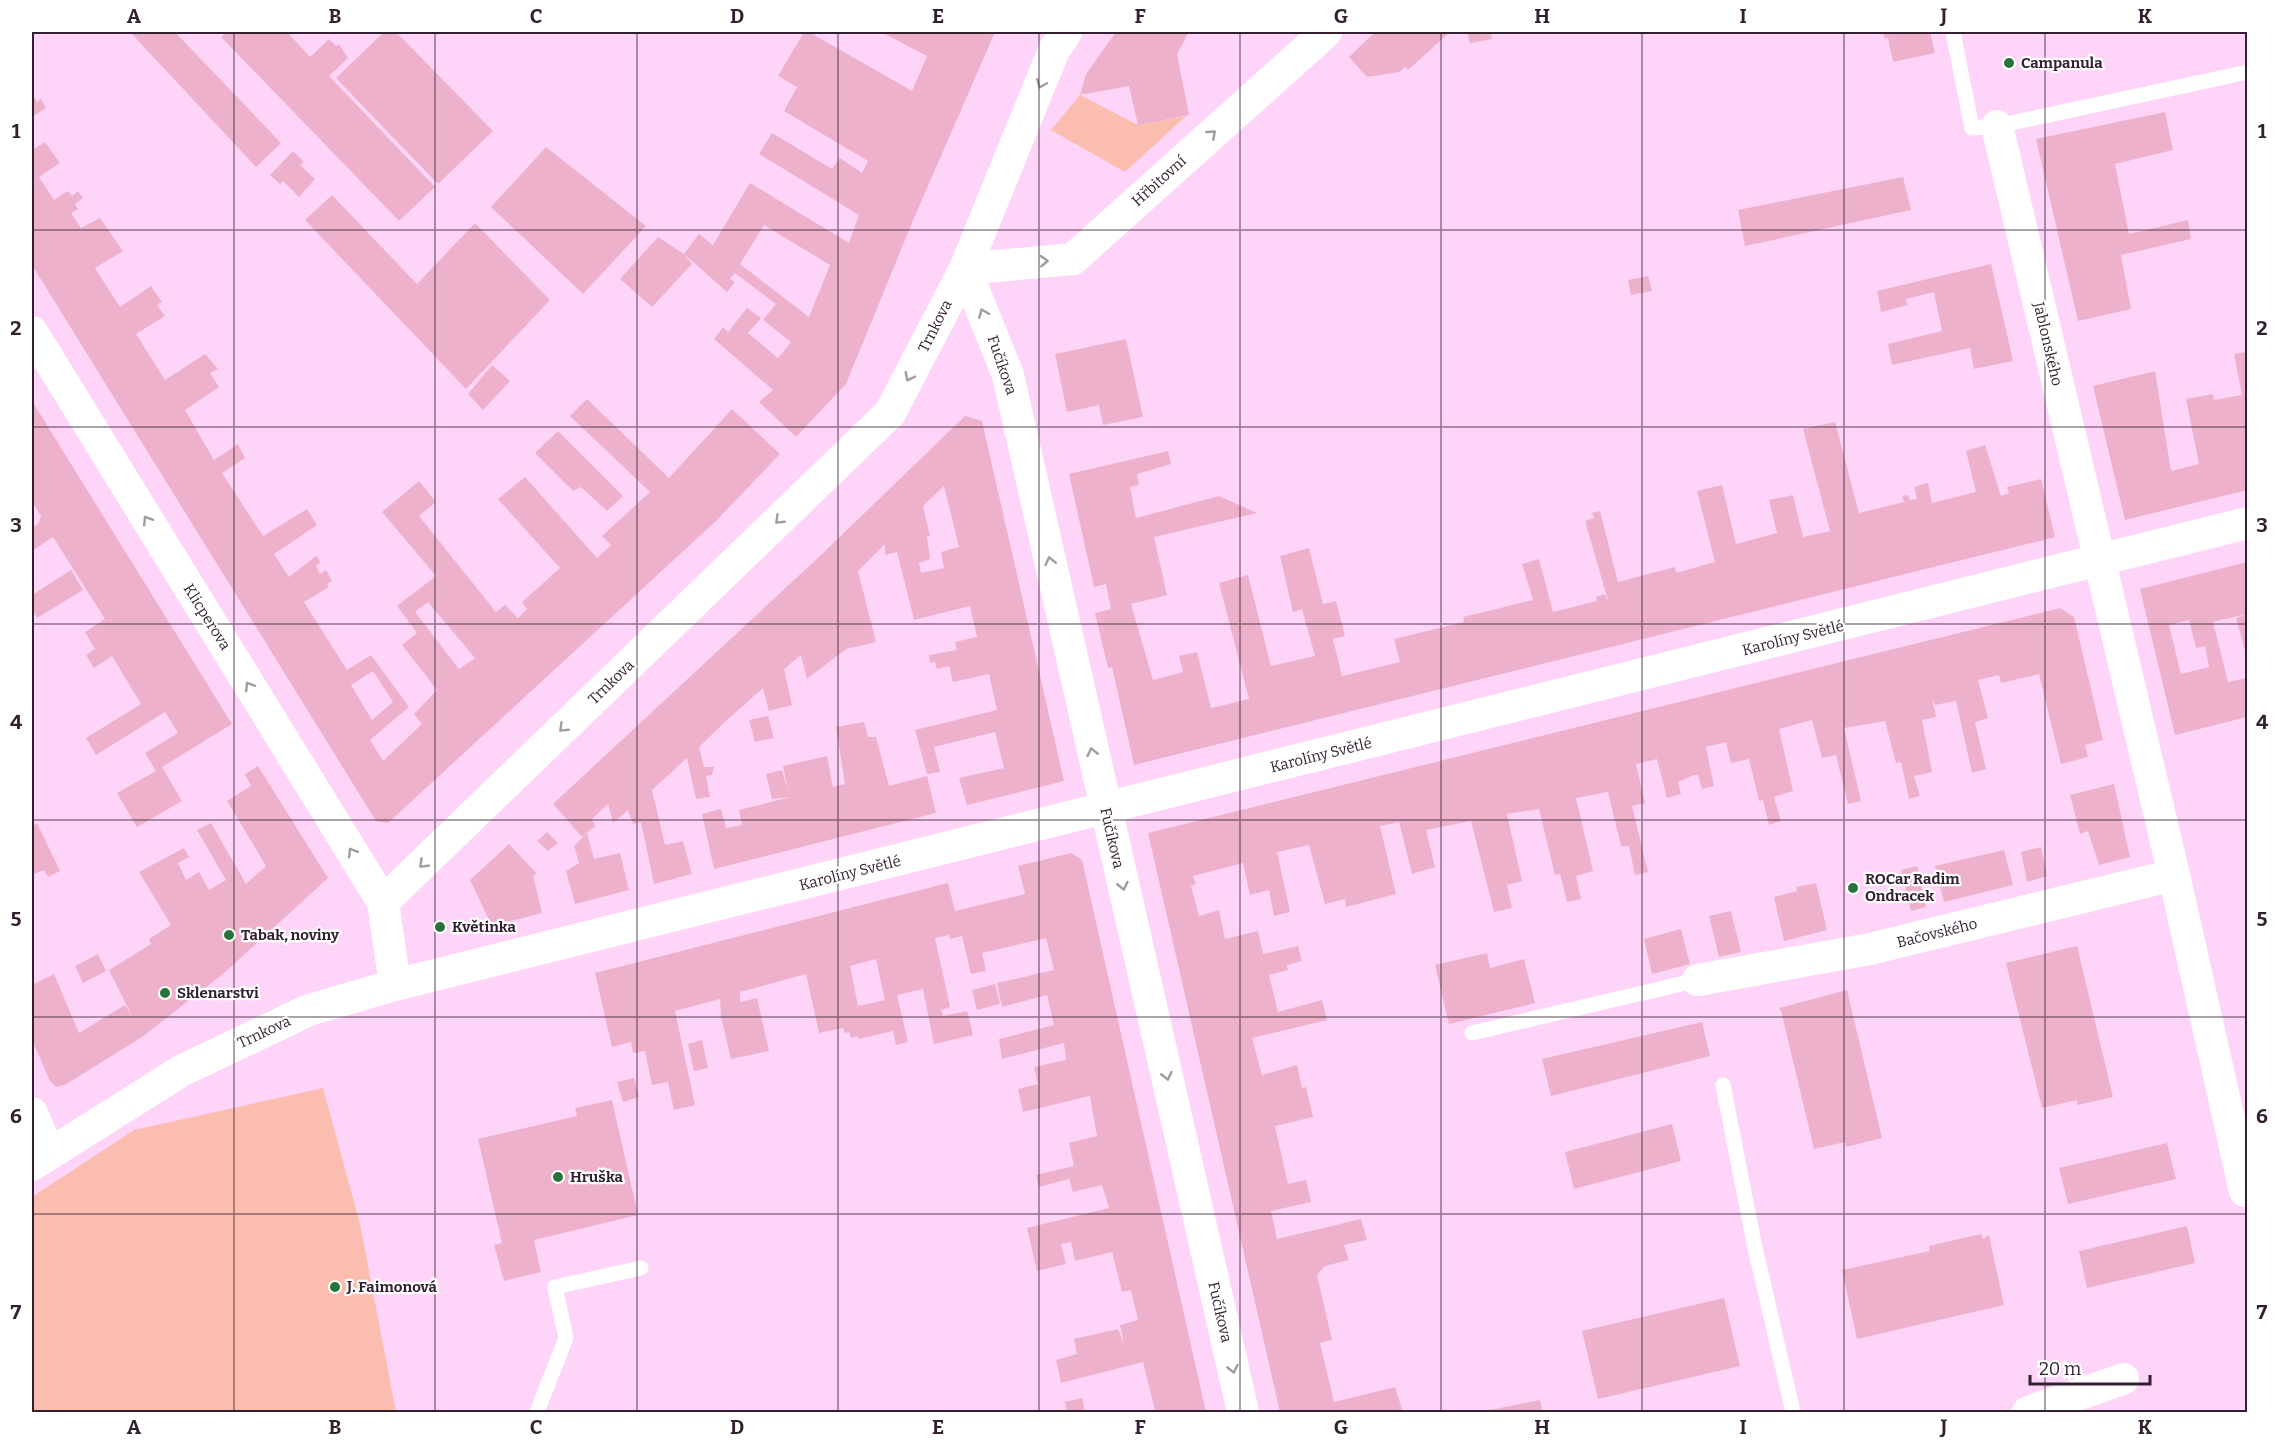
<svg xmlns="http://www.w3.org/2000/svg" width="2279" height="1444" font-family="Bitter,serif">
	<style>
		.green { fill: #fcbdb1 }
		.building { fill: #eeb1cc; fill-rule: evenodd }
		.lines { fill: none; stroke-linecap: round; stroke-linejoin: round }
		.lane { stroke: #fff; stroke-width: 15 }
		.street { stroke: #fff; stroke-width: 32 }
		.oneway { stroke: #a39aa2 }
		.grid { fill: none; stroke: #321f30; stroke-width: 1.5; stroke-opacity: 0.55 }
		.poi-dot { fill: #28723f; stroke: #fff; stroke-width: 2 }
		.labels { text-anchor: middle; stroke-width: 4.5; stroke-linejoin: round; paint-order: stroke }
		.poi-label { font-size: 15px; font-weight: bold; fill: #321f30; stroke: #fff; text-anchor: start }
		.street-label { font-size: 15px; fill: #321f30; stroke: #fff }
		.neatline { fill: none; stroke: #321f30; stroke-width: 2 }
		.grid-label { font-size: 20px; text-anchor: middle; font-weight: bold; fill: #321f30 }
	</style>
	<rect width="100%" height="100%" fill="#fed5f8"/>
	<path class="green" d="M1080 95 1138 125 1186 116 1125 172 1051 130Z
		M323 1088 360 1224 396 1412H32V1197L134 1130Z"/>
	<path class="building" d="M130 32H175L281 143 256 167Z
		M227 32H287L310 57 329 39 336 46 339 44 348 58 329 76 435 187 399 221 221 37Z
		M384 32H396L493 131 438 184 336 78Z
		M804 32H809L912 91 927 56 881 32H995L914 218 846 384 796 437 759 402 773 390 714 339 723 327 728 332 747 308 761 318 748 333 778 358 791 342 763 320 776 304 735 273 730 279 735 282 727 292 684 254 692 264 652 307 620 279 658 237 684 254 699 234 713 245 750 183 849 243 859 215 759 154 772 133 832 169 840 158 862 173 868 161 784 111 797 87 778 76ZM764 225 830 265 809 317 740 264Z
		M1116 32H1189L1177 54 1189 115 1138 125 1129 86 1080 95 1086 74Z
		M1375 32H1450L1408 70 1405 67 1399 72 1367 77 1349 57Z
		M1467 32H1491L1492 39 1470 43Z
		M1883 32H1930L1935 53 1893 62 1888 38 1885 39Z
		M34 97 37 102 41 99 46 108 32 117V98Z
		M2165 112 2173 150 2115 164 2129 234 2188 220 2191 239 2121 255 2131 309 2078 321 2036 139Z
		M45 142 60 163 39 177 54 200 68 191 72 196 78 191 83 198 75 204 78 209 71 213 81 228 100 218 123 251 95 268 120 307 151 286 162 302 157 305 165 316 136 334 165 380 205 354 218 369 210 373 219 387 185 410 214 460 238 444 245 458 222 473 263 536 307 509 317 525 274 554 289 577 316 556 321 562 316 566 320 574 326 570 332 581 327 584 329 587 304 602 347 670 371 655 409 707 370 740 383 761 422 724 414 714 437 690 402 645 417 633 397 606 436 576 382 512 419 481 436 502 419 516 496 612 505 605 518 618 527 609 522 602 560 568 498 499 525 477 597 558 611 545 602 536 650 492 570 416 587 399 669 478 732 409 780 454 716 521 388 823 376 821 32 265V150ZM428 602 475 658 459 669 415 612ZM373 671 393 702 372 720 351 685Z
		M546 147 646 226 583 294 491 207Z
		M293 151 304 162 300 165 315 179 299 197 283 181 280 184 270 175Z
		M1903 177 1911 210 1745 246 1738 210Z
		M332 195 417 284 475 223 550 300 466 389 305 220Z
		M1991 264 2013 361 1974 369 1970 348 1892 365 1888 344 1942 331 1934 292 1906 299 1908 305 1881 312 1877 291Z
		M1648 276 1652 291 1631 295 1628 280Z
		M1126 339 1143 417 1103 425 1099 405 1067 412 1055 354Z
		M2247 352V490L2125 520 2093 386 2155 371 2171 471 2199 464 2186 399 2213 394 2214 400 2242 395 2234 354Z
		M492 365 510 381 483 410 468 394Z
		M32 401 232 724 162 767 182 801 137 827 117 793 156 771 145 753 178 733 165 712 96 755 86 738 141 704 112 656 94 668 86 655 95 649 85 632 105 619 53 537 32 551V528L38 524 41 516 32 501Z
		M965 416 982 421 1064 781 967 805 959 778 1004 768 995 732 934 747 940 772 927 774 915 730 997 710 989 674 953 682 949 666 937 669 935 662 930 663 929 655 957 650 955 642 977 637 970 606 914 620 897 552 885 555V544L858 571 876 642 846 649 807 679 801 655 784 669 792 705 769 711 763 688 727 720 699 747 704 767H714L712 775 706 776 710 797 696 799 687 758 652 790 665 845 683 841 692 874 654 884 641 822 633 824 628 810 613 823 608 804 592 819 595 826 582 837 553 804 821 555ZM944 486 959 547 941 552 944 568 921 573 919 563 930 559 927 536H930L923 506Z
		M1835 422 1859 513 1904 502 1902 496 1908 495 1910 500 1917 499 1914 487 1928 483 1932 503 1976 492 1966 451 1985 445 2001 496 2009 493 2007 487 2041 479 2055 537 1134 765 1112 667 1108 668 1095 613 1111 609 1106 584 1094 587 1069 474 1168 451 1171 464 1137 474 1139 485 1130 487 1136 518 1219 496 1257 513 1154 537 1167 595 1131 604 1153 680 1183 672 1179 656 1197 652 1211 708 1249 699 1219 583 1248 575 1271 666 1315 656 1302 609 1293 612 1280 556 1309 548 1323 604 1336 601 1345 636 1333 639 1342 676 1400 662 1394 639 1464 622 1463 617 1533 600 1522 564 1539 559 1553 612 1597 601 1596 597 1605 594 1609 604 1585 521 1594 518 1592 513 1600 511 1618 582 1675 567 1676 573 1715 562 1697 491 1722 485 1736 544 1777 533 1769 500 1793 495 1803 537 1830 531 1803 429Z
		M558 431 623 496 607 511 581 487 573 491 535 453Z
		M2247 562V614L2213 622 2228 682 2247 678V717L2175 735 2140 589ZM2189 620 2196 648 2205 646 2209 667 2181 674 2169 625Z
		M71 570 83 590 37 618 32 609V595Z
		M2060 608 2074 617 2103 740 2085 745 2088 757 2061 764 2039 674 2001 683 1999 675 1978 680 1988 718 1975 722 1986 769 1972 773 1956 701 1935 705 1932 697 1936 717 1922 720 1932 772 1914 776 1920 796 1909 799 1901 762 1896 763 1885 721 1844 728 1861 801 1848 804 1836 755 1822 758 1812 720 1779 729 1793 791 1774 797 1781 821 1769 825 1763 800 1759 801 1749 759 1731 763 1726 742 1706 747 1714 786 1702 789 1698 775H1694L1678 782 1681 794 1667 798 1654 747 1657 759 1636 764 1645 803 1632 806 1648 872 1635 875 1629 846H1621L1608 792 1576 798 1593 871 1576 876 1581 899 1567 902 1560 874 1555 875 1539 809 1507 814 1522 881 1507 885 1512 908 1494 912 1471 821 1426 830 1435 867 1412 874 1399 822 1380 826 1396 894 1346 907 1345 899 1325 904 1309 845 1277 852 1290 912 1274 916 1269 890 1250 895 1243 863 1193 876 1196 884 1191 886 1199 916 1219 910 1225 939 1258 931 1263 954 1298 946 1302 961 1287 965 1288 970 1269 975 1278 1012 1322 1000 1327 1020 1252 1038 1262 1075 1297 1065 1302 1088 1306 1087 1313 1117 1275 1126 1288 1184 1306 1180 1311 1202 1271 1211 1277 1239 1361 1219 1367 1240 1344 1245 1349 1260 1325 1266 1317 1275 1332 1340 1320 1343 1334 1402 1395 1387 1403 1412H1280L1148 833Z
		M2247 614V658L2236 618Z
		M768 716 774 738 755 742 749 720Z
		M864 722 868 737H876L889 786 927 776 936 813 714 869 702 814 721 809 726 828 742 825 739 810 790 797 772 799 766 774 782 770 788 790 783 766 827 756 833 787 845 784 836 727Z
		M258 766 328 878 223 974 142 1037 65 1085 56 1087 50 1081 32 1040V985L54 974 79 1033 125 1005 133 1018 109 970 151 944 149 939 171 925 139 872 184 848 189 857 178 863 186 880 199 872 209 890 226 880 197 830 211 823 246 884 266 866 227 801 251 786 245 774Z
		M2114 784 2130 857 2099 865 2088 831 2080 834 2070 795Z
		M37 823 60 871 48 877 44 870 32 875V826Z
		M547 832 558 843 548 851 537 841Z
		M587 833 594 859 620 853 629 890 575 904 566 871 579 863 574 846Z
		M509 844 537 874 533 875 542 913 492 926 470 880Z
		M2041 847 2047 876 2027 882 2021 852Z
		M2004 850 2013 885 1944 902 1935 866Z
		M1071 853 1082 860 1206 1412H1147L1155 1410 1143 1362 1061 1383 1056 1360 1077 1354 1074 1339 1118 1329 1124 1344 1120 1325 1138 1320 1131 1290 1122 1292 1112 1252 1075 1261 1071 1242 1061 1244 1066 1264 1037 1271 1027 1228 1109 1208 1102 1185 1073 1192 1069 1179 1039 1187 1036 1175 1074 1166 1069 1143 1097 1136 1090 1096 1023 1112 1018 1089 1038 1084 1034 1067 1066 1060 1064 1043 1002 1059 999 1039 1054 1025 1047 995 1002 1007 997 983 1054 970 1046 938 982 953 986 971 971 974 962 936 950 939 949 935 935 938 950 1007 941 1010 943 1016 967 1011 973 1035 934 1044 923 989 897 995 908 1042 896 1045 893 1031 858 1039V1036L851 1038 849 1032 845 1033 843 1028 819 1033 806 974 740 992V1002L757 998 769 1051 731 1059 721 1017 720 999 675 1011 695 1105 674 1110 668 1082 652 1085 645 1051 633 1053 631 1042 612 1047 595 973 948 883 955 911 1025 894 1018 866ZM876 959 885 1000 858 1006 850 966Z
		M1917 866 1926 907 1911 911 1901 870Z
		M1816 883 1827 930 1784 941 1774 897 1797 891 1796 887Z
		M1731 911 1741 952 1719 957 1709 916Z
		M1681 929 1690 964 1652 974 1644 939Z
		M2077 946 2113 1097 2077 1105V1100L2042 1108 2006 963Z
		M1487 953 1490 968 1524 959 1535 1003 1449 1024 1435 965Z
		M98 954 106 971 83 983 75 966Z
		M995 984 1000 1004 977 1010 972 990Z
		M1847 990 1882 1138 1846 1147 1845 1142 1814 1149 1781 1011 1779 1008Z
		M1702 1022 1710 1056 1551 1096 1542 1059Z
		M702 1040 708 1068 694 1071 688 1044Z
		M634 1078 639 1097 623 1102 617 1082Z
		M612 1100 638 1215 534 1240 541 1272 504 1281 494 1245 502 1243 478 1139 577 1116 575 1108Z
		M1672 1124 1681 1161 1574 1189 1565 1152Z
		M2167 1143 2176 1179 2068 1204 2059 1168Z
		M2187 1226 2195 1263 2087 1288 2079 1251Z
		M1981 1234 1983 1239 1989 1235 2004 1305 1857 1339 1842 1270 1930 1251 1929 1246Z
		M1724 1298 1740 1366 1598 1399 1582 1331Z
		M1082 1398 1085 1412H1067L1065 1402Z
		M1540 1400 1542 1412H1485V1411Z"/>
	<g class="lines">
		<path class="lane" d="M1953 32 1972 128 1997 126 2248 72
			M1472 1033 1698 980
			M1723 1085 1754 1243 1793 1412
			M537 1412 566 1338 555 1287 641 1268"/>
		<path class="street" d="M1997 126 2174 875 2245 1191
			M965 269 1008 375 1243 1412
			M965 269 1073 259 1326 32
			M32 332 383 902 395 985
			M383 902 890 413 965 269 1054 50 1066 32
			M1698 980 1870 949 2174 875
			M32 1113 49 1153
			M32 1165 181 1071 309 1010 395 985 2248 523
			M2028 1412 2123 1379"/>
	</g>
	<defs><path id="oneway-chevron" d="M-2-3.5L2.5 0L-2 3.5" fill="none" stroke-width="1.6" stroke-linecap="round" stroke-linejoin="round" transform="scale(1.5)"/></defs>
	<g class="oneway">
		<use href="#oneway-chevron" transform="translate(1041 84) rotate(112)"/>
		<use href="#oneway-chevron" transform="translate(1212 134) rotate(-42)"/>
		<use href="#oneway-chevron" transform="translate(1044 261) rotate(-4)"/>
		<use href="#oneway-chevron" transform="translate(983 313) rotate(-112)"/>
		<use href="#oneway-chevron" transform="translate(909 377) rotate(117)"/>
		<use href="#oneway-chevron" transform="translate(147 520) rotate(-122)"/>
		<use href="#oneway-chevron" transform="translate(779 520) rotate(136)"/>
		<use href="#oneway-chevron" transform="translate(1050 561) rotate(-103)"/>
		<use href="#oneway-chevron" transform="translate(249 686) rotate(-122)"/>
		<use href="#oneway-chevron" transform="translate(563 728) rotate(136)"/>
		<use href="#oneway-chevron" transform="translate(1092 752) rotate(-103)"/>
		<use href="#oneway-chevron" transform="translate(352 852) rotate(-122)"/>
		<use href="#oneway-chevron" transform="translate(423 864) rotate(136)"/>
		<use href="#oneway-chevron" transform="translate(1123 886) rotate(77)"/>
		<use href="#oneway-chevron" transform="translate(1167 1076) rotate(77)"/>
		<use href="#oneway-chevron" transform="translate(1233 1369) rotate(77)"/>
	</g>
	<path class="grid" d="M234 32V1412M435 32V1412M637 32V1412M838 32V1412M1039 32V1412M1240 32V1412M1441 32V1412M1642 32V1412M1844 32V1412M2045 32V1412M32 230H2248M32 427H2248M32 624H2248M32 820H2248M32 1017H2248M32 1214H2248"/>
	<g class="poi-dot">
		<circle cx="2009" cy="63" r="6"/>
		<circle cx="1853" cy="888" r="6"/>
		<circle cx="440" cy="927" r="6"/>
		<circle cx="229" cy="935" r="6"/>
		<circle cx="165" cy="993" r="6"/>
		<circle cx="558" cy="1177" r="6"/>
		<circle cx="335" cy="1287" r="6"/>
	</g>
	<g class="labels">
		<g class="poi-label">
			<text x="2021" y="68">Campanula</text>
			<text x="1865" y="884">ROCar Radim<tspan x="1865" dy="17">Ondracek</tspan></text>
			<text x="452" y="932">Květinka</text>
			<text x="241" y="940">Tabak, noviny</text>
			<text x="177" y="998">Sklenarstvi</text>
			<text x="570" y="1182">Hruška</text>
			<text x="347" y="1292">J. Faimonová</text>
		</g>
		<g class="street-label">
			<text transform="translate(1159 181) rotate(-42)" y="5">Hřbitovní</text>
			<text transform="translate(935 326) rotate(-63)" y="5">Trnkova</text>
			<text transform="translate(2048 344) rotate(77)" y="5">Jablonského</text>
			<text transform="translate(1002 365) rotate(71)" y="5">Fučíkova</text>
			<text transform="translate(207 617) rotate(58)" y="5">Klicperova</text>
			<text transform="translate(1793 638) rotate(-14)" y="5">Karolíny Světlé</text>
			<text transform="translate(611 682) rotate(-44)" y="5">Trnkova</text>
			<text transform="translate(1321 755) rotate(-14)" y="5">Karolíny Světlé</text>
			<text transform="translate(1112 838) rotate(77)" y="5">Fučíkova</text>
			<text transform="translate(850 873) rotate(-14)" y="5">Karolíny Světlé</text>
			<text transform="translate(1937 933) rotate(-14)" y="5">Bačovského</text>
			<text transform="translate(264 1032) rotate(-25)" y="5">Trnkova</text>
			<text transform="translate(1220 1312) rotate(77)" y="5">Fučíkova</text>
		</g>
	</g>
	<rect width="2279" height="1444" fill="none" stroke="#ffffff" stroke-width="66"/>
	<path d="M2030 1375v9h120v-9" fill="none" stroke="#321f30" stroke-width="3"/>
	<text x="2039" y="1375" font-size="18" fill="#321f30" stroke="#ffffff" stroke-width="4.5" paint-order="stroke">20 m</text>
	<rect x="33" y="33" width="2213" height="1378" class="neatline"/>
	<g class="grid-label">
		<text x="134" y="23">A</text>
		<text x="335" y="23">B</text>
		<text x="536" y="23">C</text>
		<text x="737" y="23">D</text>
		<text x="938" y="23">E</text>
		<text x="1140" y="23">F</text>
		<text x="1341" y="23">G</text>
		<text x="1542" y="23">H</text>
		<text x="1743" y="23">I</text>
		<text x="1944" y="23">J</text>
		<text x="2145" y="23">K</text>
		<text x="16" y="138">1</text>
		<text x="2262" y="138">1</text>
		<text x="16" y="335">2</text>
		<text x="2262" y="335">2</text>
		<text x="16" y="532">3</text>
		<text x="2262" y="532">3</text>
		<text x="16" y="729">4</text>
		<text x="2262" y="729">4</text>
		<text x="16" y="926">5</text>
		<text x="2262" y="926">5</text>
		<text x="16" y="1123">6</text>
		<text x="2262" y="1123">6</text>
		<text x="16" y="1319">7</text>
		<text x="2262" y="1319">7</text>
		<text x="134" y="1434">A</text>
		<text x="335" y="1434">B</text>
		<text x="536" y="1434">C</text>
		<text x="737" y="1434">D</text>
		<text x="938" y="1434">E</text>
		<text x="1140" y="1434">F</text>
		<text x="1341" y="1434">G</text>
		<text x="1542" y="1434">H</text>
		<text x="1743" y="1434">I</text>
		<text x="1944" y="1434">J</text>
		<text x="2145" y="1434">K</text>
	</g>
</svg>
